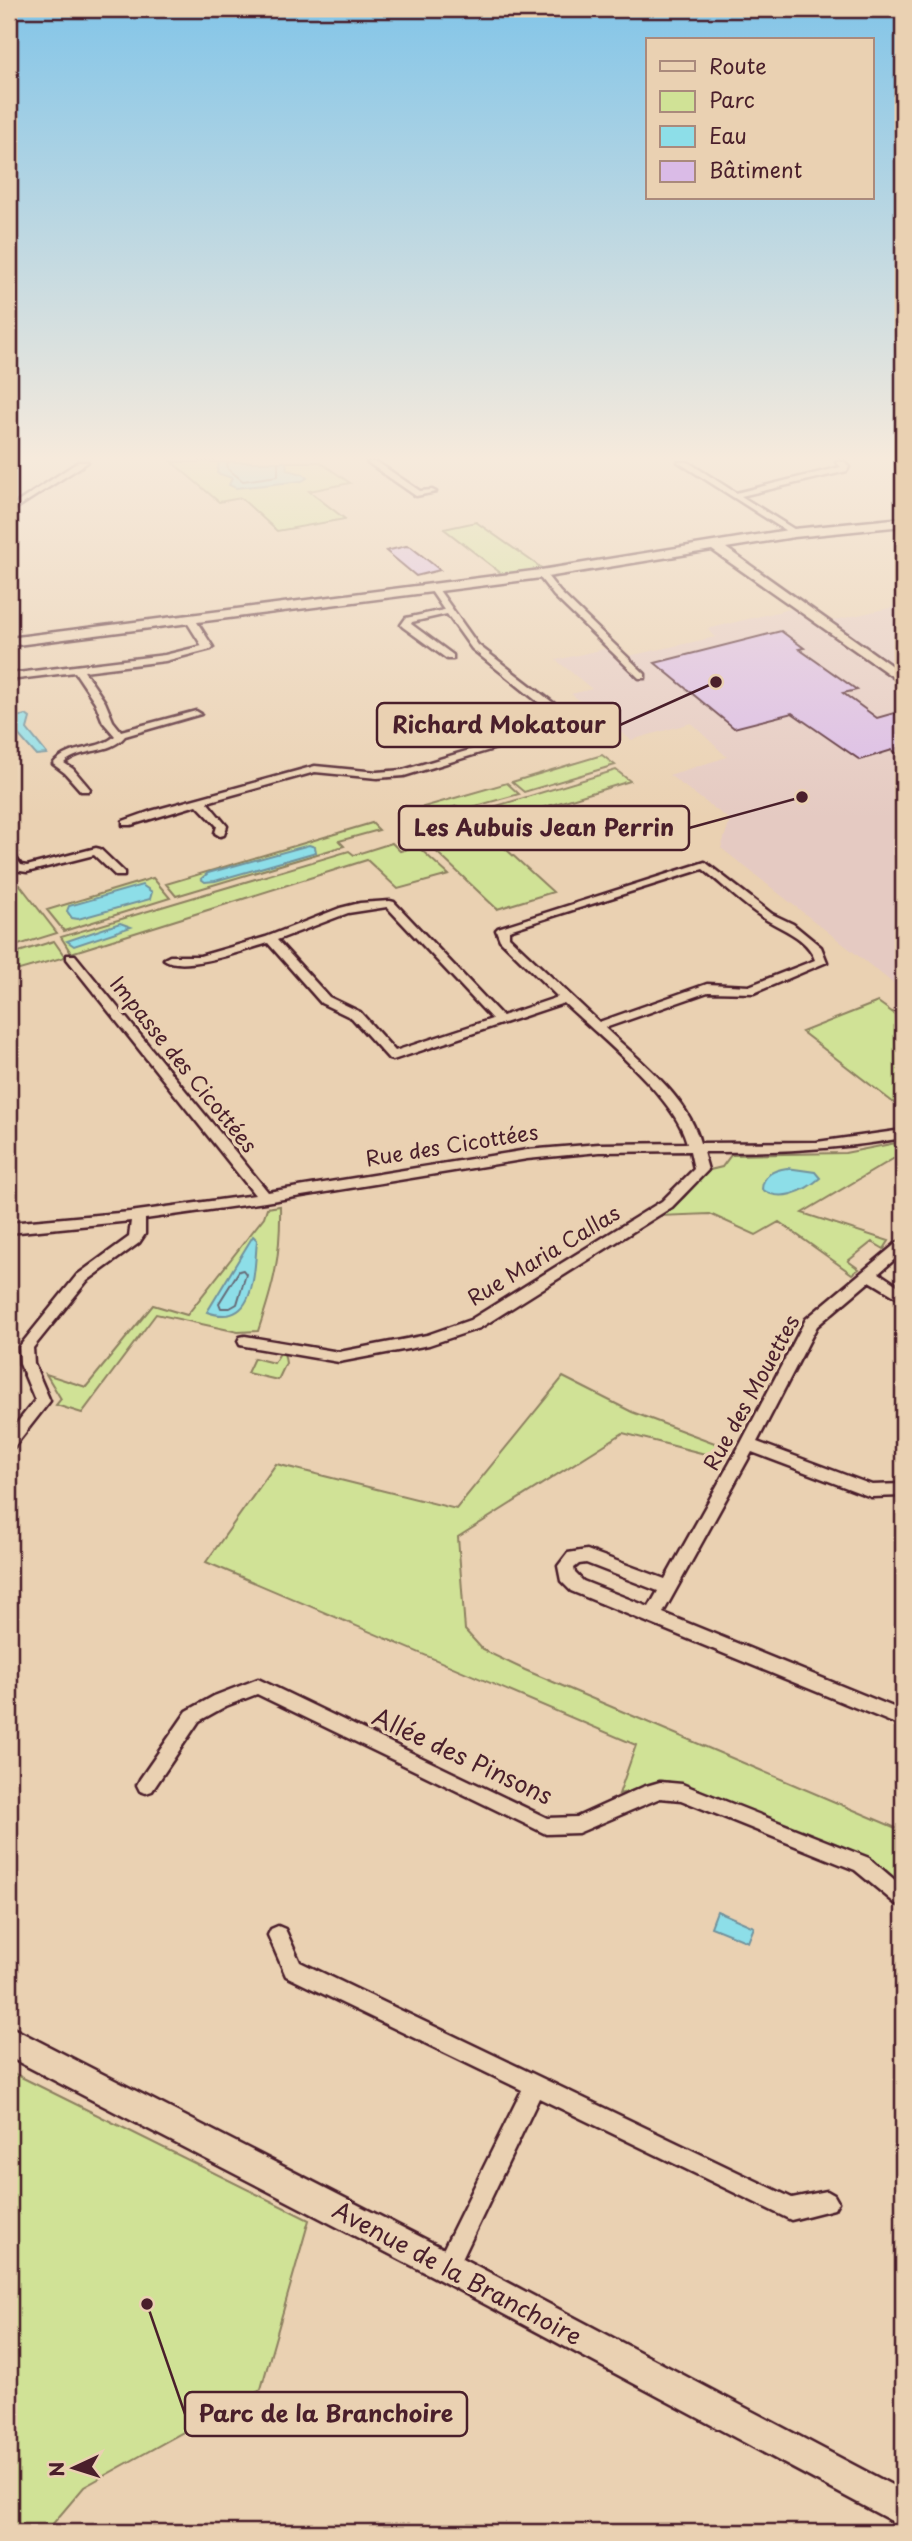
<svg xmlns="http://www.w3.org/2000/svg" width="912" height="2541" font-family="'Playpen Sans',sans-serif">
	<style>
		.built { fill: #e5cac2 }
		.green { fill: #d0e296; stroke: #8d8060; stroke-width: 2 }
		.water { fill: #8ddee8; stroke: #72929c; stroke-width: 2 }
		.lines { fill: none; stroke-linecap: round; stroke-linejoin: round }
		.shore { stroke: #656b77; stroke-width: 2 }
		.building { fill: #dabbe7; stroke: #4a1f2b; stroke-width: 2 }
		.street-casing { stroke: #4a1f2b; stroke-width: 5 }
		.secondary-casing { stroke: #4a1f2b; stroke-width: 5 }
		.street { fill: #ead1b2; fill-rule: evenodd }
		.secondary { fill: #ead1b2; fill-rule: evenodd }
		.labels { text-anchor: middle; stroke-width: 7; stroke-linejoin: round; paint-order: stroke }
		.street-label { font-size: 21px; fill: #4a1f2b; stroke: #ead1b2 }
		.near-street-label { font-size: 24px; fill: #4a1f2b; stroke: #ead1b2 }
		.leader { fill: none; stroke: #4a1f2b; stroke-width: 2.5 }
		.callout-dot { fill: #4a1f2b; stroke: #ead1b2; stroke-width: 2.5 }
		.callout { fill: #ead1b2; stroke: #4a1f2b; stroke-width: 2.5 }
		.callout-label { font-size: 23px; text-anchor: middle; font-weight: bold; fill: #4a1f2b }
	</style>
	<rect width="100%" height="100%" fill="#ead1b2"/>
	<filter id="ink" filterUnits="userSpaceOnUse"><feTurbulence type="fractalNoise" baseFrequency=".0143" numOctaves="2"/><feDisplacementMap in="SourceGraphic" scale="14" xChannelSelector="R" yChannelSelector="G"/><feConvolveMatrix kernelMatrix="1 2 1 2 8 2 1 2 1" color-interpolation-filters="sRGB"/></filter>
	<g filter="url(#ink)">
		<path class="built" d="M903 605V991L721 848 730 820 669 775 727 757 691 723 631 740 571 694 592 689 556 660 613 647 624 657 716 637 707 629 798 607 822 623Z"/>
		<path class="green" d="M172 462H320L350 483 309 491 345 519 277 531 241 498 219 502Z
			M476 522 543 569 502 574 444 529Z
			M602 755 615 765 524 792 512 782Z
			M616 770 630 781 483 826 470 814Z
			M507 783 519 794 462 810 457 806 421 817 413 810Z
			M474 820 553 892 497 909 427 843 444 837 437 830Z
			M372 823 379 830 339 841 344 846 176 896 166 884Z
			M392 843 400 851 417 846 449 875 398 889 367 860 71 953 61 937 349 851 354 855Z
			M153 878 170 898 64 931 47 910Z
			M20 885 57 933 9 948V933L15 931 9 922V888Z
			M54 941 65 957 9 973V955Z
			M878 1002 903 1020V1110L802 1032Z
			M896 1143 903 1144V1153L802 1213 889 1241 884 1249 872 1242 848 1261 859 1269 852 1274 779 1222 756 1235 710 1214 660 1216 684 1197 706 1171 722 1167 731 1155 845 1153Z
			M280 1206C281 1256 274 1284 258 1331L238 1332 156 1314 82 1413 56 1405 61 1399 46 1374 86 1387 153 1305 187 1315 264 1217 267 1208Z
			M284 1352 286 1363 278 1380 247 1373 254 1358 274 1363 280 1353Z
			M563 1377 632 1412 728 1448 721 1458 623 1433 458 1537 465 1630 483 1650 525 1670 903 1831V1888L866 1857 668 1781 619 1794 636 1745 206 1562 276 1464 456 1509Z
			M9 2071 309 2220 261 2389 84 2487 46 2532H9Z"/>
		<path class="water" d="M219 462H286L287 470 303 474 307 478 302 481 236 488 229 485 232 478 217 473Z
			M26 715 30 718 27 729 47 754 36 755 9 724V718Z
			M309 845 315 847 316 852 215 881 205 882 201 879 208 873Z
			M142 885 152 892 150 899 78 919 72 918 67 911 69 906Z
			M120 923 131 927 74 946 67 941Z
			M787 1168 815 1172 820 1178C804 1192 779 1203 762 1189 763 1174 774 1170 787 1168Z
			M253 1236 257 1240C254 1273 256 1329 207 1312Z
			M717 1911 754 1927 748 1942 711 1927Z"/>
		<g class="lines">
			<path class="shore" d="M227 462 228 469 243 481 278 476V462
				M243 1270 246 1274 237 1304 230 1308H221L219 1303 239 1271Z"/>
		</g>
		<path class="building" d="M406 546 411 547 440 570 416 576 386 551Z
			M781 631 804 648 799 649 857 690 843 693 877 718 894 713 903 719V758L892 750 860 760 792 713 734 728 655 663Z"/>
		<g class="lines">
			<defs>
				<path id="street" d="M78 462H88L9 513V508Z
					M367 462H377L420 491 432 490 436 492 416 496Z
					M678 462H688L736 493 841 467 836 462H845L849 467 847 471 741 496 797 531 798 533 794 536Z
					M538 572H544L560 592 645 674V678H639L554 596 537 574Z
					M433 585 436 586 478 645 569 715 574 723 572 725 404 776 377 778 315 772 207 802 227 826 224 835 220 836 215 833 217 826 197 805 131 825H123V821L151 811 315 766 377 772 403 770 563 722 472 649 447 614 412 622 411 624 453 655V659H447L403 627 401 625 406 618 444 610 429 588Z
					M190 616 195 619 213 647 211 649 165 661 84 671 105 702 113 721 121 731 196 711 201 714 125 736C110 755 81 747 64 763L73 769 90 789 89 791H81L65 773 53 764C70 744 97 752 115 736L103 722 95 702 75 672 9 680V674L165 655 202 646 185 619Z
					M96 848 100 849 124 872V876H116L94 855 27 872 14 870 9 863V853L13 854 21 865 27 866Z
					M705 862 772 914 793 924 821 947 827 962 754 993 708 992 605 1028C639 1061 688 1096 700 1143L817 1142 903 1130V1138C836 1150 771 1152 703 1152L708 1170 672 1207 480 1328 429 1345 339 1362 245 1346 240 1345 238 1341 240 1337 245 1336 339 1352 427 1335 470 1320 662 1201 694 1169 690 1151 599 1152 527 1159 265 1202 145 1219V1234L139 1243 87 1281 33 1348 34 1364 50 1401 14 1447 9 1449V1433L35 1400 20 1364 19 1347 77 1275 129 1237 131 1221 9 1233V1223L130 1212 255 1195 67 959V955H75L268 1192 527 1150 599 1144 687 1143C676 1098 599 1036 564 1003L393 1060 389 1059 352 1018 321 1003 268 943C245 950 183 973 164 959L170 956H200L266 937 340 908 360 903 390 901 394 902 502 1016 558 997 500 940 496 930 498 928ZM703 869C723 885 743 905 765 919 783 930 808 938 815 960L749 986 707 984 599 1022 509 937V930ZM387 907 492 1019 395 1051 360 1012 329 997 277 940 348 913Z
					M903 1240V1252L879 1273 903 1289V1301L870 1281 817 1326 757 1442 872 1485 903 1484V1496L871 1497 752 1452 663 1613 903 1711V1727L571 1591 561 1581 558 1566 568 1553 587 1550 665 1579 741 1443 806 1319 898 1242ZM586 1563 658 1591 649 1607 583 1581 575 1573 574 1568 579 1564Z
					M258 1679 547 1818 577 1817 643 1787 660 1782 682 1784 869 1858 903 1887V1907L896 1904 855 1870 681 1800 660 1798 578 1833 546 1834 257 1694 226 1706 199 1721 152 1791 146 1793 140 1791 137 1785 140 1779 187 1711 214 1696Z
					M278 1926 285 1929 300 1962 792 2198 827 2191 834 2195 838 2202 834 2209 791 2220 539 2098 454 2276 446 2279 438 2276 435 2268 438 2260 522 2090 286 1976 268 1935 271 1929Z"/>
				<path id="secondary" d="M903 518V526L794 537 726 548 903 674V684L712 550 541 578 9 646V638L541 570 794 529Z
					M9 2026 458 2256 903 2491V2527L436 2278 9 2057Z"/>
			</defs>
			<use href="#street" class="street-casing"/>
			<use href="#secondary" class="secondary-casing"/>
			<use href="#street" class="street"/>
			<use href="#secondary" class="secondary"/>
		</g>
	</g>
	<linearGradient id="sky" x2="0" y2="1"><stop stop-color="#83c5e8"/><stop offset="0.56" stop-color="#f6eadc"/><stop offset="1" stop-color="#f6eadc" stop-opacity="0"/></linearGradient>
	<rect width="912" height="818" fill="url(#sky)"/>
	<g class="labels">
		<g class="street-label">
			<text transform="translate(183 1065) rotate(51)" y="7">Impasse des Cicottées</text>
			<text transform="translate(452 1146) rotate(-9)" y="7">Rue des Cicottées</text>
			<text transform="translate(544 1256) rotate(-31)" y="7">Rue Maria Callas</text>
			<text transform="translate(752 1393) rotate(-61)" y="7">Rue des Mouettes</text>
		</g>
		<g class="near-street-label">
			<text transform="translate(462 1757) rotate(25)" y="8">Allée des Pinsons</text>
			<text transform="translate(457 2274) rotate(28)" y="8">Avenue de la Branchoire</text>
		</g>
	</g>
	<path class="leader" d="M716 682L620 725M802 797L689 828M147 2304L185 2414"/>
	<g class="callout-dot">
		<circle cx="716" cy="682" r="7"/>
		<circle cx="802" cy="797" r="7"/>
		<circle cx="147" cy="2304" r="7"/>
	</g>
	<g class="callout">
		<rect x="377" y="703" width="243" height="44" rx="7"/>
		<rect x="399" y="806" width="290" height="44" rx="7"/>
		<rect x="185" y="2392" width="282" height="44" rx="7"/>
	</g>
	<g class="callout-label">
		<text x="499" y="733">Richard Mokatour</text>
		<text x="544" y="836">Les Aubuis Jean Perrin</text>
		<text x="326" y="2422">Parc de la Branchoire</text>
	</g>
	<rect width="912" height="2541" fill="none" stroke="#ead1b2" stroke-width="35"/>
	<rect x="18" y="18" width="877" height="2506" fill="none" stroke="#4a1f2b" stroke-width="2.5" filter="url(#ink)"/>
	<rect x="646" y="38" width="228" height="161" fill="#ead1b2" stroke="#aa8a7c" stroke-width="2"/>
	<rect x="660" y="61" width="35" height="10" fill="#ead1b2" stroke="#aa8a7c" stroke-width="2"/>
	<text x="709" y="74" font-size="21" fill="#4a1f2b">Route</text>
	<rect x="660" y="91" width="35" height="21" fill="#d0e296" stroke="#aa8a7c" stroke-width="2"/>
	<text x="709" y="108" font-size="21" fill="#4a1f2b">Parc</text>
	<rect x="660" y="126" width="35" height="21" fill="#8ddee8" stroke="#aa8a7c" stroke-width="2"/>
	<text x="709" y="144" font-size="21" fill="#4a1f2b">Eau</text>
	<rect x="660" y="161" width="35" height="21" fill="#dabbe7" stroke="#aa8a7c" stroke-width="2"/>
	<text x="709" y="178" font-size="21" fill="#4a1f2b">Bâtiment</text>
	<g transform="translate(74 2468) rotate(266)" stroke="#ead1b2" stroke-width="5" paint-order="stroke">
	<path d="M0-5L12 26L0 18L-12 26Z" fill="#4a1f2b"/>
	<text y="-10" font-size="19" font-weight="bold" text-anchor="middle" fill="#4a1f2b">N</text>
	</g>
</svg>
